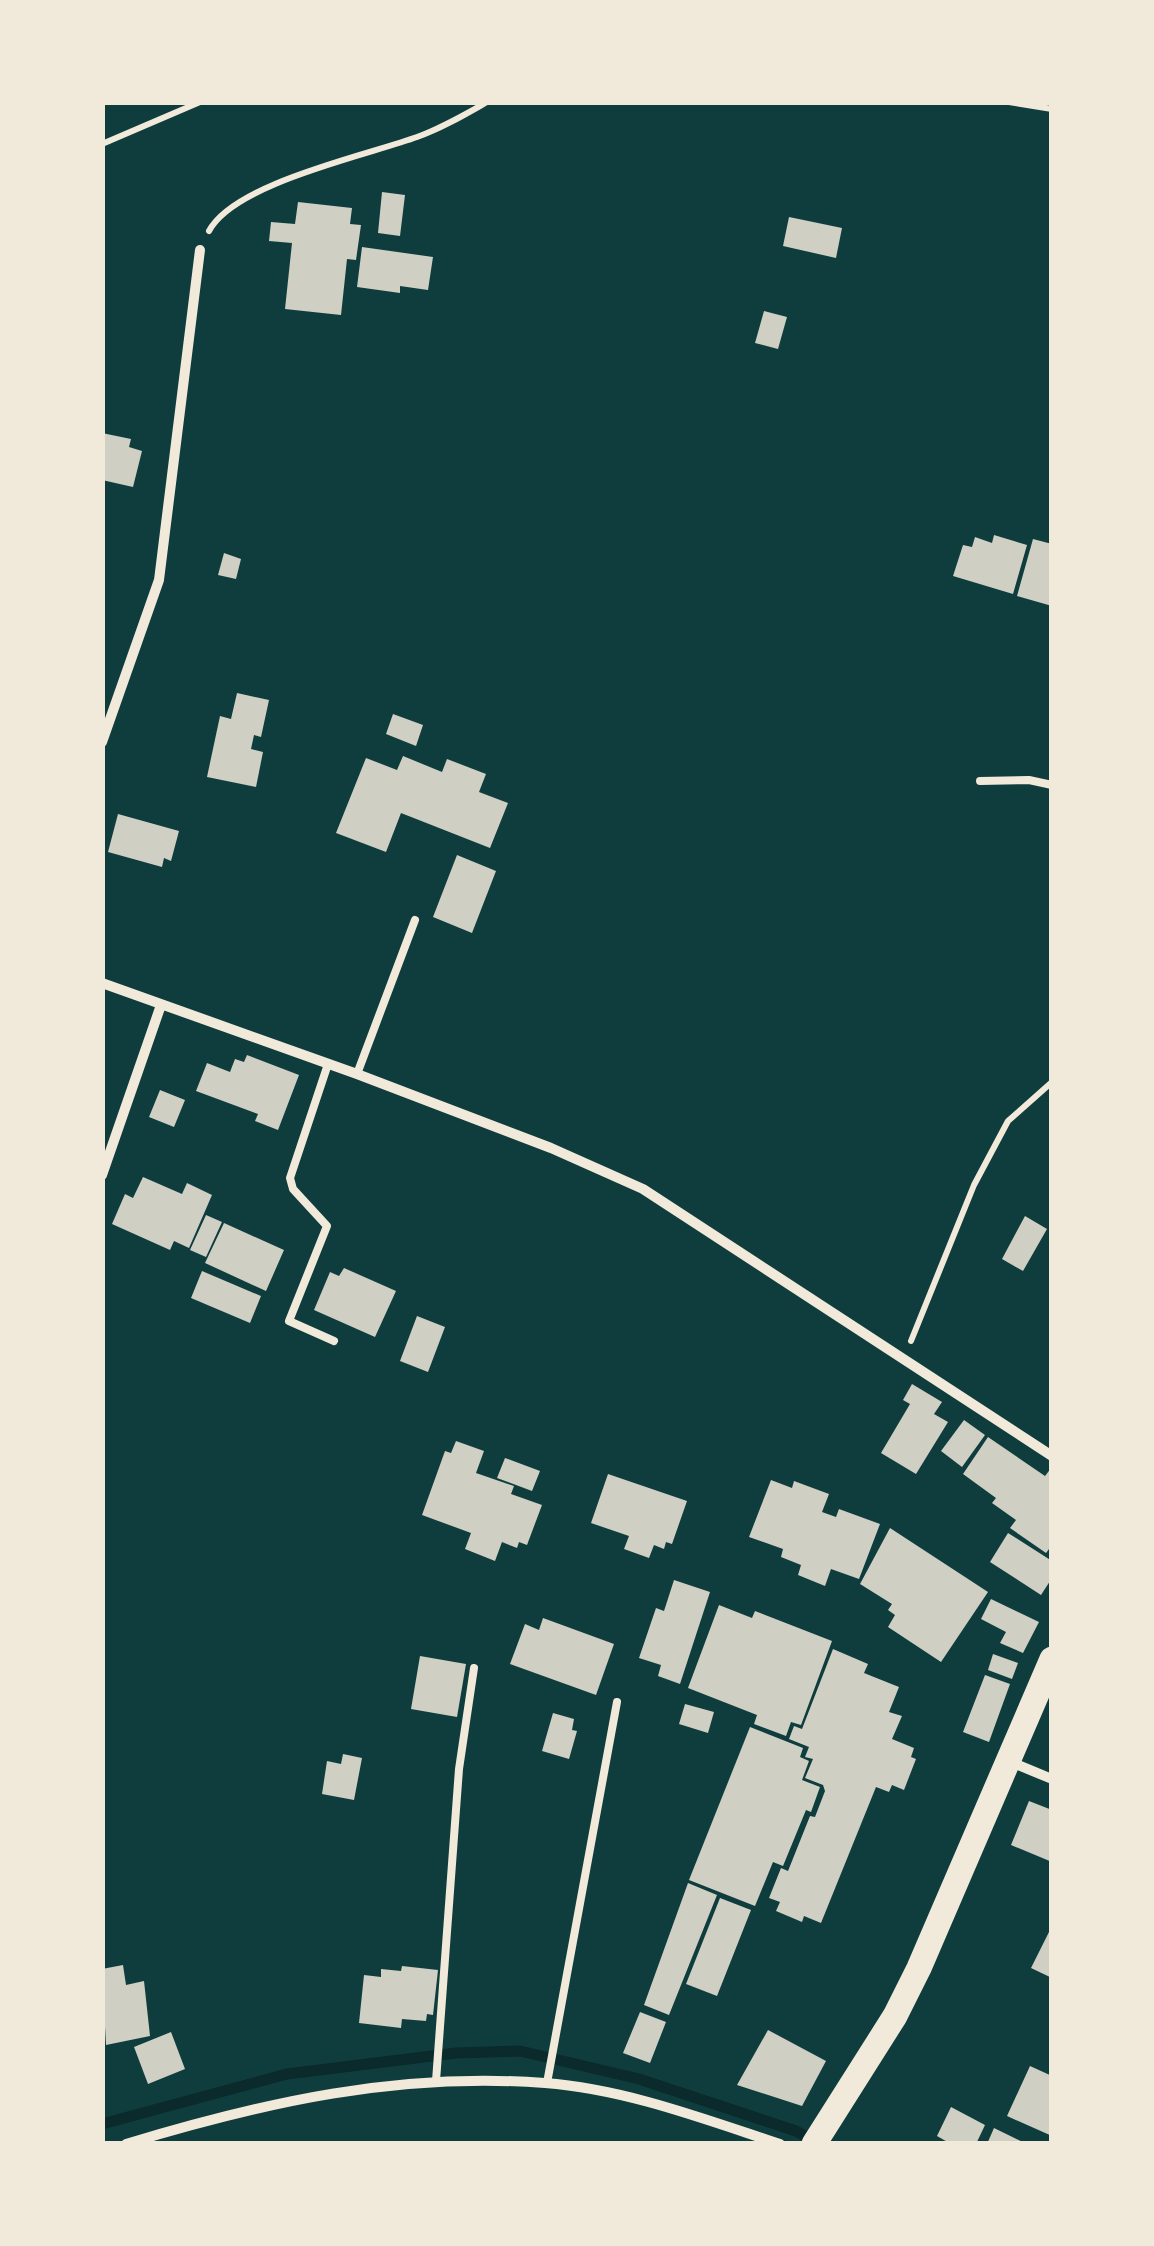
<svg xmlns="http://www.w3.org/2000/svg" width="1154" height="2246" font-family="Quicksand,sans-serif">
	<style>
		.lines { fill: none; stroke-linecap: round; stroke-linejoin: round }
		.stream { stroke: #0a2a2b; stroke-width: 11 }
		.building { fill: #cfcfc3 }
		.path { stroke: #f1e9da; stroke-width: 6 }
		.service { stroke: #f1e9da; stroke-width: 8 }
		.minor { stroke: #f1e9da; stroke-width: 10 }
		.primary { stroke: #f1e9da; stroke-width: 25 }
	</style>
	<rect width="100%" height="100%" fill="#0f3d3e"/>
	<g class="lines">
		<path class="stream" d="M102 2124 287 2074 456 2053 520 2051 639 2079 796 2131 814 2141"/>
	</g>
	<path class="building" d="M382 192 405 195 400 236 378 233Z
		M298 202 352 208 350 224 361 225 356 260 347 259 341 315 285 309 292 243 269 241 271 222 295 224Z
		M789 217 842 228 836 258 783 246Z
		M362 247 433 257 428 290 400 286V293L357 287Z
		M764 311 787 317 778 349 755 343Z
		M102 433 131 439 129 447 142 451 133 487 102 480Z
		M994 535 1027 545 1013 594 953 576 963 545 972 547 975 537 992 543Z
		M1033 539 1052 544V606L1017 596Z
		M224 553 241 559 236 579 218 575Z
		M237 693 269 700 261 737 254 735 251 749 263 752 256 787 207 777 220 716 231 719Z
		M393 714 423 725 416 746 386 734Z
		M403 756 442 772 447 759 486 774 479 792 508 803 490 848 401 813 386 852 336 833 366 758 397 770Z
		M118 814 179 831 171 861 164 858 162 867 108 852Z
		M457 855 496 871 472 933 433 917Z
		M247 1055 299 1075 278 1130 255 1121 258 1114 196 1091 207 1063 230 1072 235 1059 244 1062Z
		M160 1090 185 1100 174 1127 149 1117Z
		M143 1177 182 1194 187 1183 212 1195 189 1248 174 1241 170 1250 112 1224 125 1194 133 1198Z
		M206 1215 222 1222 206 1257 190 1250Z
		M1025 1216 1047 1229 1023 1271 1002 1259Z
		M224 1223 284 1250 266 1291 205 1263Z
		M344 1268 396 1291 375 1337 314 1310 330 1272 339 1276Z
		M202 1271 261 1296 250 1323 191 1298Z
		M417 1316 445 1327 428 1372 400 1361Z
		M912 1384 942 1402 934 1414 948 1422 916 1474 881 1453 910 1404 903 1400Z
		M964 1420 985 1435 962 1467 941 1451Z
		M988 1437 1045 1476 1052 1467V1545L1046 1553 1010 1528 1016 1520 992 1503 996 1498 963 1474Z
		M456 1441 484 1451 476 1473 514 1486 511 1494 542 1505 527 1545 519 1542 517 1548 502 1542 495 1561 465 1549 471 1533 422 1515 445 1451 451 1453Z
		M505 1458 540 1471 532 1491 497 1478Z
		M608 1474 687 1501 672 1544 666 1542 664 1549 654 1545 649 1558 624 1549 629 1536 591 1523Z
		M771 1480 792 1488 794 1481 829 1494 822 1512 836 1517 839 1509 880 1524 859 1579 831 1569 825 1586 798 1575 801 1565 781 1557 783 1549 749 1537Z
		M890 1528 988 1592 941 1662 888 1627 895 1615 888 1610 892 1604 860 1584Z
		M1008 1533 1052 1561V1578L1041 1595 990 1562Z
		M674 1580 710 1592 680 1684 658 1676 661 1665 639 1658 656 1608 664 1611Z
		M991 1599 1039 1622 1023 1653 1000 1643 1006 1632 981 1619Z
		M719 1605 752 1618 755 1611 832 1641 801 1725 791 1722 786 1736 754 1724 757 1715 688 1688Z
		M543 1618 614 1644 596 1695 510 1664 525 1624 539 1630Z
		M833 1649 868 1664 864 1673 899 1687 889 1712 902 1716 892 1739 914 1748 911 1757 916 1759 904 1790 892 1785 889 1792 876 1787 821 1923 804 1916 802 1922 776 1911 780 1902 769 1898 781 1868 788 1871 810 1816 815 1817 825 1791 823 1785 805 1778 813 1759 805 1757 809 1747 789 1739 794 1726 802 1729Z
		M993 1654 1018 1663 1012 1679 988 1670Z
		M420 1656 466 1664 457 1717 411 1709Z
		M985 1675 1010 1684 989 1742 963 1732Z
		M685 1704 714 1712 708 1733 679 1724Z
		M553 1713 574 1719 572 1730 577 1731 569 1759 542 1751Z
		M750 1727 803 1748 800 1757 809 1761 802 1780 820 1787 811 1812 806 1810 783 1866 773 1862 755 1906 689 1880Z
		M343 1754 362 1758 354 1800 322 1794 327 1761 341 1764Z
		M1029 1801 1052 1810V1862L1011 1845Z
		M688 1883 717 1895 669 2015 644 2005Z
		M720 1898 751 1910 717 1996 686 1984Z
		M1052 1926V1978L1031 1968Z
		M123 1965 126 1985 144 1981 150 2036 106 2045 102 1969Z
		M402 1966 438 1970 433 2015 427 2014 426 2021 402 2019 401 2028 359 2023 364 1975 381 1977V1969L401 1971Z
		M640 2012 666 2022 650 2063 623 2053Z
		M768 2030 826 2061 802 2106 737 2085Z
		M171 2032 185 2069 148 2084 134 2047Z
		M1030 2066 1052 2076V2136L1007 2116Z
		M951 2107 985 2125 976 2144H951L937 2136Z
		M994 2128 1027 2144H987Z"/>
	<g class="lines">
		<path class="path" d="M1009 102 1052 109
			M102 144 200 102
			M209 231C234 183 368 155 417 137 442 128 464 115 487 102
			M911 1341 974 1185 1008 1121 1052 1082"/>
		<path class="service" d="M980 781 1029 780 1052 785
			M328 1064 290 1178 293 1189 327 1226 289 1321 334 1341
			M357 1074 415 920
			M436 2081 459 1769 474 1668
			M547 2083 617 1702"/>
		<path class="minor" d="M102 742 159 580 200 250
			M102 983 357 1074 551 1148 643 1189 1052 1456
			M102 1175 161 1005
			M1011 1762 1052 1779
			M126 2144C265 2102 398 2072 545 2083 625 2089 704 2119 780 2144"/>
		<path class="primary" d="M814 2144 895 2016 919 1968 1052 1659"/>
	</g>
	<rect width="1154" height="2246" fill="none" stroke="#f1e9da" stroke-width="210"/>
</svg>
